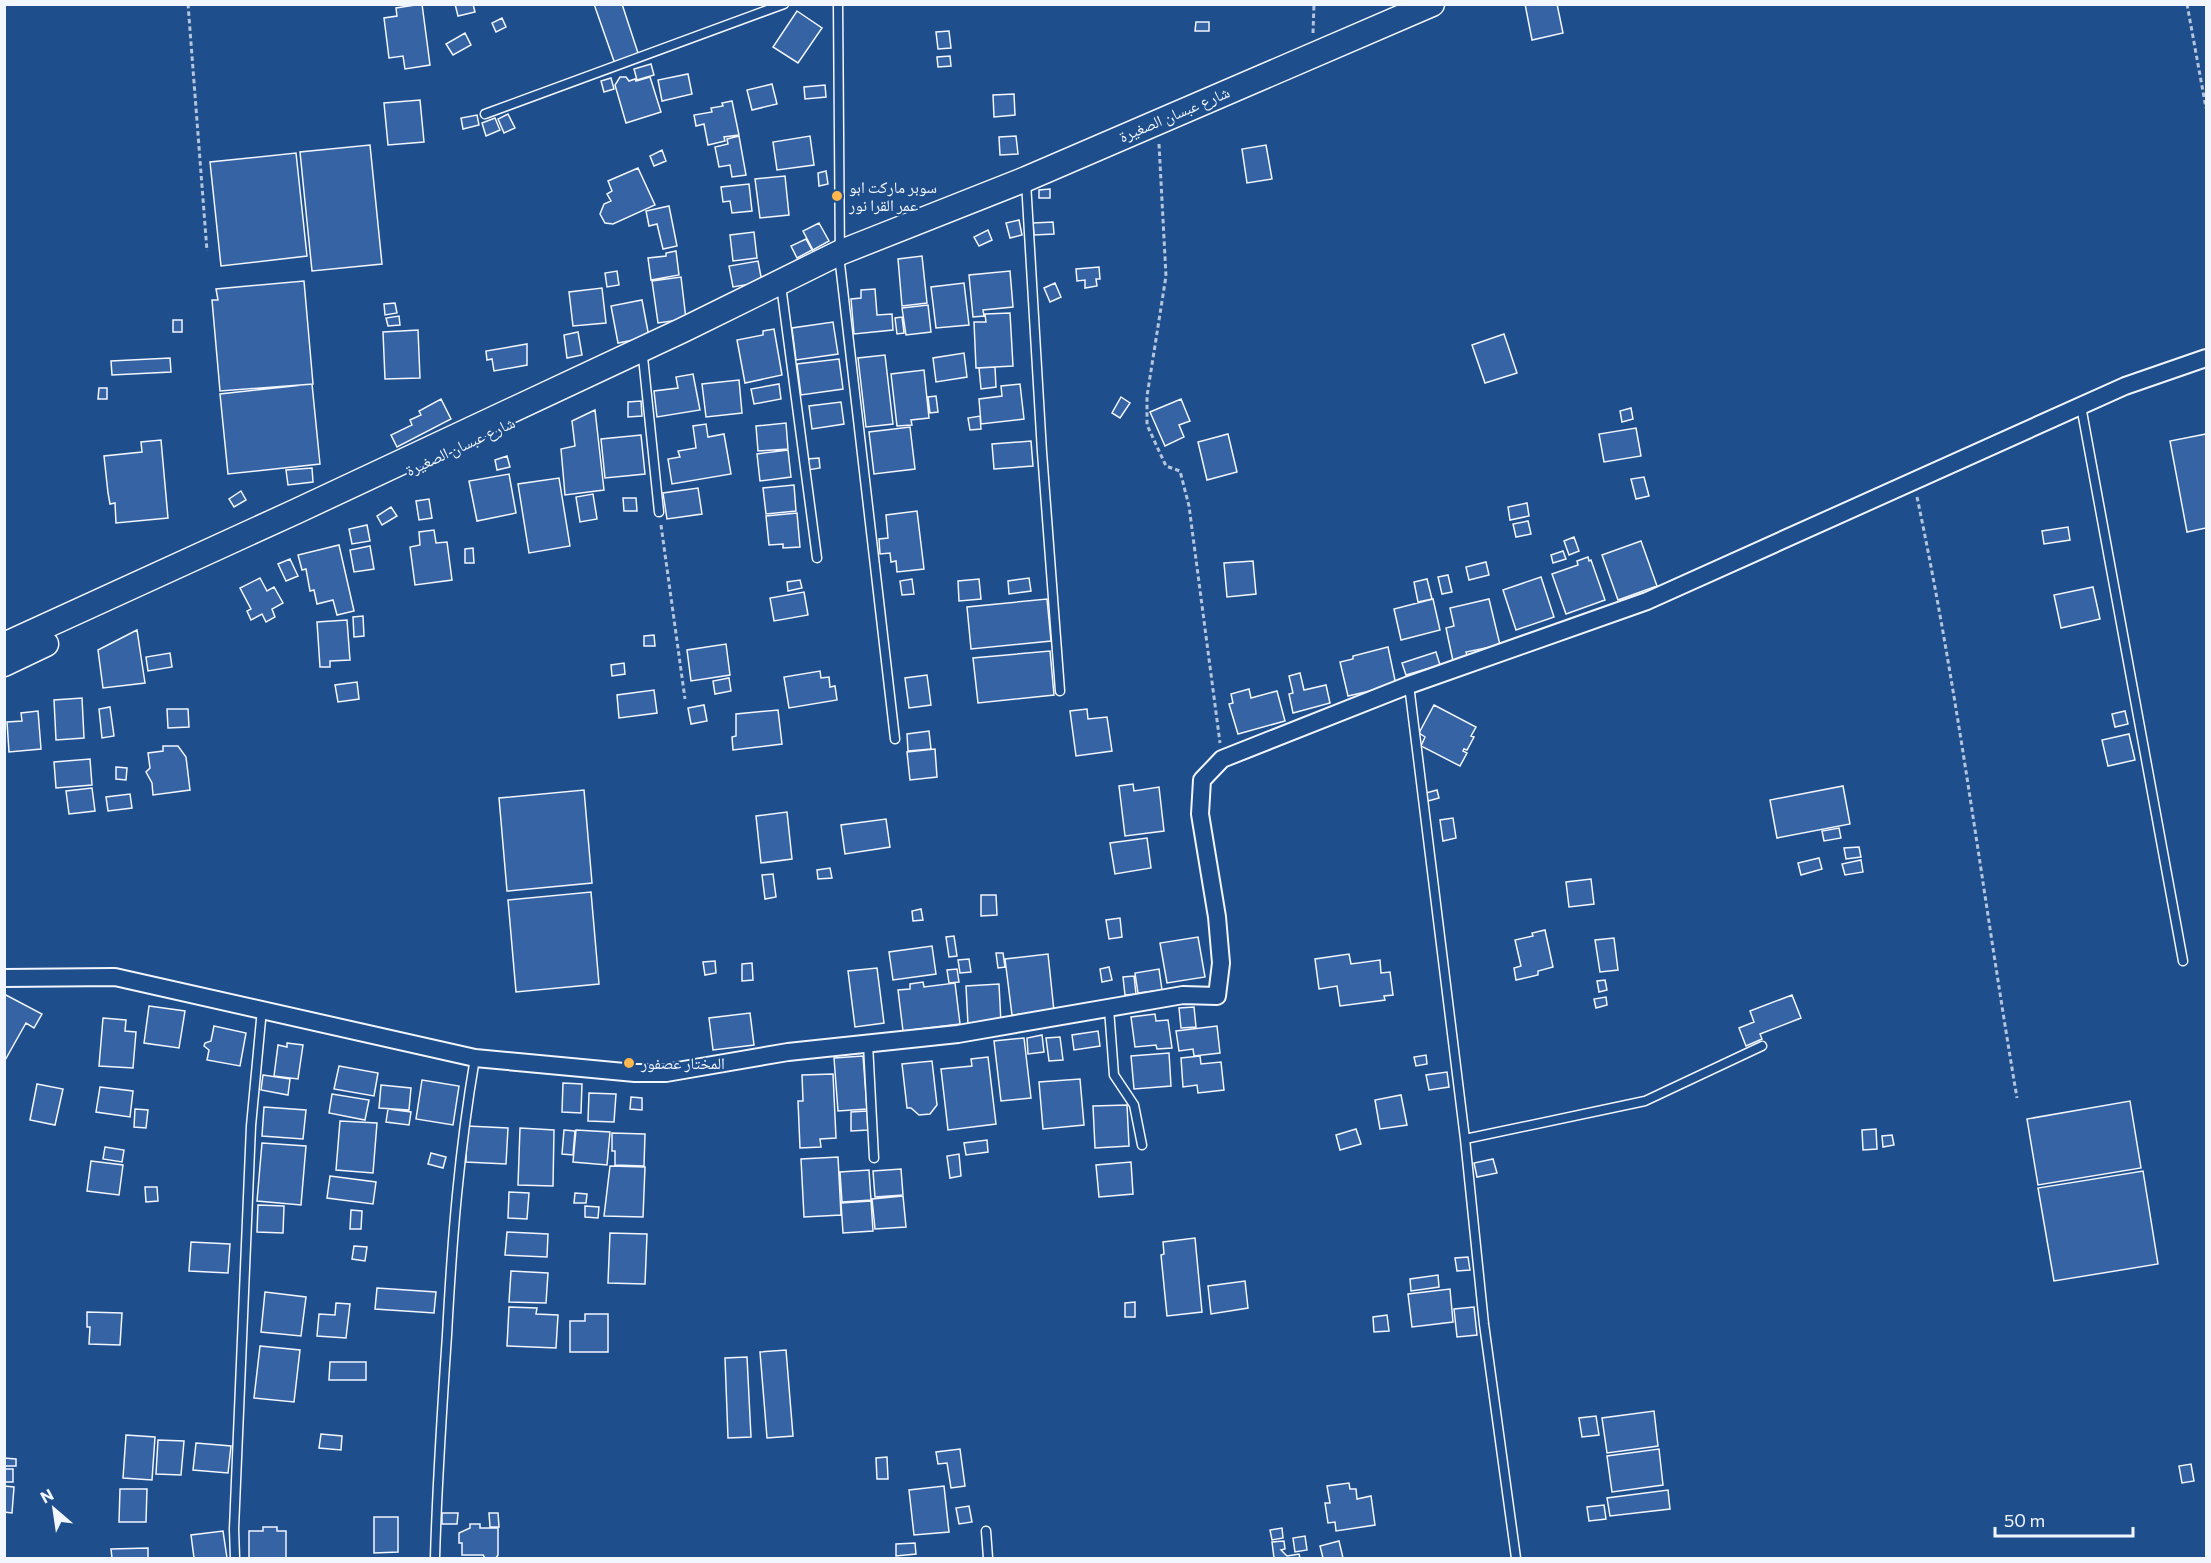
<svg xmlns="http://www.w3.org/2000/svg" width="2211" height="1563" font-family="Commissioner,'Noto Naskh Arabic',sans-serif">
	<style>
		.building { fill: #3563a3; stroke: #f2f6ff; stroke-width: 1.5 }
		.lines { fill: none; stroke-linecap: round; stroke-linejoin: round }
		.lane-casing { stroke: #f2f6ff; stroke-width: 11 }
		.street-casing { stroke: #f2f6ff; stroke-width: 20 }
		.secondary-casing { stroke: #f2f6ff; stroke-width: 27 }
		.path { stroke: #b3c4dc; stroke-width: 3; stroke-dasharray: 4.5 3; stroke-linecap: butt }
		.lane { stroke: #1f4e8c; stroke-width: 8 }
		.street { stroke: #1f4e8c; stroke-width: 16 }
		.secondary { stroke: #1f4e8c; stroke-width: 24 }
		.poi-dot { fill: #ffb74d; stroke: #1f4e8c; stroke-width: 2 }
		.labels { text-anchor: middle; stroke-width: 4.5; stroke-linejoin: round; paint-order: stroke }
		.street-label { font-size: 16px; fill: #f2f6ff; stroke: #1f4e8c }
		.poi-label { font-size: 16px; fill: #f2f6ff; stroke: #1f4e8c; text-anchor: start }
	</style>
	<rect width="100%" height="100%" fill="#1f4e8c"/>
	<path class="building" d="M422 4 430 65 405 69 403 56 389 58 384 18 397 16 396 8Z
		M455 4H473L475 12 458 16Z
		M594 4H622L639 56 615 64Z
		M1525 4H1557L1563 33 1532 40Z
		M797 11 822 28 798 63 773 47Z
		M502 18 506 27 496 32 492 23Z
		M1196 22H1209V31H1195Z
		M949 31 951 48 938 49 936 32Z
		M465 33 471 45 453 55 446 44Z
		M950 56 951 66 938 67 937 57Z
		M651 64 654 75 637 80 634 69Z
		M688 74 692 94 662 101 658 80Z
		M620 77H626L629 81 635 79 636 81 650 77 661 112 626 123 615 85Z
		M611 78 614 89 604 92 601 81Z
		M772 84 777 104 752 110 747 90Z
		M825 85 826 97 805 99 804 87Z
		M1014 94 1015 115 994 117 993 95Z
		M420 100 424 142 388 145 384 103Z
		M732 101 739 135 724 137 725 141 708 145 704 124 696 126 694 115 712 112 711 108 723 106 722 103Z
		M508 114 515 128 504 133 498 119Z
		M477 115 479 125 463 129 461 118Z
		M495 118 500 130 486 136 482 123Z
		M739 136 746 175 732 177 730 165 719 167 715 147 728 144 727 139Z
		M810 136 814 165 777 170 773 142Z
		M1016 136 1018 154 1000 155 999 137Z
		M370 145 382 264 312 271 300 152Z
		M1266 145 1272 179 1247 183 1242 149Z
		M662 150 666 161 654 166 650 156Z
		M296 153 307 256 221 266 210 162Z
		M638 168 655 205 613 224 605 223 600 214 604 204 611 201 607 194 612 191 608 181Z
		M826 171 828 184 819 186 818 173Z
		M785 176 789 215 760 218 755 179Z
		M749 184 752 211 732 213 730 201 723 202 721 187Z
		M1050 189V198H1039V190Z
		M669 206 677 246 663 249 657 224 649 226 646 211Z
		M1019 220 1022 235 1010 238 1006 223Z
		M1053 222 1054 234 1034 235 1033 223Z
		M819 223 829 241 813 250 803 231Z
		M988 230 992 240 979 246 974 237Z
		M754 232 757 258 733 261 730 235Z
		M806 239 812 250 797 258 791 246Z
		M676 251 679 275 651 280 648 258 666 256V253Z
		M922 256 927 303 902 306 898 259Z
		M758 261 762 282 733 287 729 266Z
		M1099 267 1100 279H1096L1097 286 1085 288V280L1077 281 1076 269Z
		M617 271 619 285 607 287 605 273Z
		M1010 271 1013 307 983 310 984 316 973 317 969 275Z
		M681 277 686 319 658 323 652 281Z
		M304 281 313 384 220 391 212 300H218L216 289Z
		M964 283 969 325 936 328 931 287Z
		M1055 283 1061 297 1050 302 1044 288Z
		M602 288 606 323 573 326 569 292Z
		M875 289 877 315 892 314 893 330 854 334 851 299 861 298V290Z
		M642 300 649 337 618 343 611 306Z
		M395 303 397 313 385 315 384 304Z
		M928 305 931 332 906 335 902 308Z
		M1010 313 1013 366 976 368 974 322H986L985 314Z
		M399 316 400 325 388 326 386 318Z
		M902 317 904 333 897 334 895 318Z
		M173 320H182V332H173Z
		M833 322 838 354 796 360 792 328Z
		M774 329 782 375 745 383 737 340 763 335V331Z
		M418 330 420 378 385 379 383 332Z
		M578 332 582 355 567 358 564 335Z
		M1504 334 1517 373 1485 383 1472 345Z
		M527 344V365L494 371 492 359 487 360 486 351Z
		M964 353 967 377 936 382 933 358Z
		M885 355 893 424 866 427 858 358Z
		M170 358 171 372 112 375 111 361Z
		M839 359 843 389 801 395 797 364Z
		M995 367 996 387 981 389 979 368Z
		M924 370 929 418 911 420 912 425 897 426 891 374Z
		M693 374 700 410 657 417 654 391 678 388 676 377Z
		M739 380 742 413 706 417 702 384Z
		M312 384 320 464 228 474 220 394Z
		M779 384 781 399 754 404 751 389Z
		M1020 384 1024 419 981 424 979 399 1002 396 1001 386Z
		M99 388H107V399H98Z
		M936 396 938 412 930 413 928 397Z
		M1121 397 1130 403 1120 418 1112 413Z
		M441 399 451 419 397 447 391 435 412 425 410 420 421 415 419 411Z
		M1181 399 1190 421 1179 425 1184 437 1165 446 1150 412Z
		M641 401 642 416 628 417V402Z
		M841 402 844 424 812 429 809 406Z
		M1631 408 1633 419 1622 422 1620 411Z
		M595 410 604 490 565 495 561 449 575 446 572 421Z
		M980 416 981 429 970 430 968 418Z
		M786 423 788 449 758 451 756 426Z
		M706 424 708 437 724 434 731 474 672 484 668 459 680 457 678 451 696 448 693 426Z
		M910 427 915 469 874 474 869 432Z
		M1636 428 1641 456 1604 462 1599 434Z
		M1228 434 1237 472 1207 480 1198 442Z
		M2206 434V528L2187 532 2170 441Z
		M641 435 645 474 605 478 601 439Z
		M161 440 168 518 116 523 115 503 110 504 108 493 104 456 142 452 141 442Z
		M1031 441 1033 466 994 469 992 444Z
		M788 450 791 477 760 481 757 454Z
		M507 456 510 467 497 470 495 460Z
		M819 458 820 468 808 470 807 459Z
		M312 468 313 482 288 485 286 470Z
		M509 474 516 513 477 521 469 481Z
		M1644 477 1649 496 1636 499 1631 479Z
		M559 478 570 546 529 553 518 484Z
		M794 485 796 511 766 514 763 488Z
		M698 488 702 514 667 519 663 493Z
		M241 491 246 500 234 507 229 499Z
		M593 494 597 519 580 522 576 497Z
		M623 498H636L637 511H624Z
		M429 499 432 518 419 520 416 501Z
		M1527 503 1529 516 1510 520 1508 507Z
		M391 507 397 516 382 525 377 516Z
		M917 511 924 569 897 572 896 561 891 562 890 553 880 554 879 539 888 538 886 515Z
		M797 513 800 547 783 548V544L769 545 766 516Z
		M1528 521 1531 534 1516 537 1513 524Z
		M367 525 370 541 352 544 349 529Z
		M2068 527 2070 540 2044 544 2042 531Z
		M434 530 436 543 447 542 452 580 415 585 410 547 420 545 419 532Z
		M1574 537 1579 551 1569 555 1564 541Z
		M1641 541 1657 586 1618 600 1602 555Z
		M339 545 354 611 337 615 333 600 317 604 314 590 310 591 306 569 302 570 298 555Z
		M370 546 374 569 354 572 350 550Z
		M473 548 474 563H465V549Z
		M1563 551 1566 559 1553 563 1551 555Z
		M1588 557 1589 561 1591 560 1605 600 1566 614 1552 574 1578 565 1577 561Z
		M290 559 298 576 286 581 278 564Z
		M1253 561 1256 594 1227 597 1224 563Z
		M1486 562 1489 575 1469 580 1466 567Z
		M1448 575 1452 592 1442 594 1438 577Z
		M1541 577 1554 617 1516 630 1503 590Z
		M260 578 267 591 274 587 283 603 272 609 275 617 266 622 262 614 251 620 247 611 251 609 240 588Z
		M1029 578 1031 591 1009 594 1008 581Z
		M912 579 914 594 902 595 900 581Z
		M979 579 981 599 959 601 958 581Z
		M1427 579 1432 599 1418 602 1414 582Z
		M800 580 802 588 788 591 787 582Z
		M2093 587 2100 619 2061 628 2054 595Z
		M804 592 808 615 774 621 770 598Z
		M1047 599 1051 641 971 649 967 607Z
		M1433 599 1440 630 1401 640 1394 609Z
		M1489 599 1500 645 1466 652 1468 658 1453 661 1446 628 1454 626 1450 608Z
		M363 616 364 636 354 637 353 617Z
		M347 620 350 660 330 661V667H320L317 622Z
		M137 630 145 683 103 688 98 650Z
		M654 635 655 646H644V636Z
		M726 644 730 675 691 681 687 650Z
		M1388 647 1396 685 1348 696 1340 662 1353 659V656Z
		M1050 651 1054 695 978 703 973 658Z
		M1436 652 1440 665 1406 675 1402 663Z
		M170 653 172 667 148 671 146 657Z
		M624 663 625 674 612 676 611 665Z
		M820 671 821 678 829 677 830 687 835 686 837 700 789 708 784 677Z
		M1300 673 1304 690 1326 685 1330 703 1293 713 1289 694 1293 693 1289 676Z
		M927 675 931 705 909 708 905 678Z
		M729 678 731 691 715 694 713 681Z
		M357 682 359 699 338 702 335 685Z
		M1249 689 1251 698 1277 691 1285 721 1238 734 1229 704 1233 703 1231 694Z
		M654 690 657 713 619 718 617 695Z
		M82 698 84 738 56 740 54 700Z
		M704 705 707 721 691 724 688 708Z
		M1434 705 1476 727 1471 736 1474 737 1467 750 1464 749 1463 751 1467 753 1460 766 1421 746 1425 737 1419 733Z
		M110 707 114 736 102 738 99 709Z
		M167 709H188L189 727 168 728Z
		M1087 709 1088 719 1107 717 1112 751 1076 756 1070 711Z
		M778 710 782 744 733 750 732 737 736 736V714Z
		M38 711 41 749 9 752 7 722 22 721 21 713Z
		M2125 711 2128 724 2115 727 2112 714Z
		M929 731 931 749 908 751 907 734Z
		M2129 734 2135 760 2108 766 2102 740Z
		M163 746H178L186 757 190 790 153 795 152 783 146 772 150 768 148 753 163 751Z
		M935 749 937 777 910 780 907 752Z
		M90 759 92 785 56 788 54 762Z
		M116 767 127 768 126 780 116 779Z
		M1133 784 1134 791 1159 787 1164 831 1125 836 1119 786Z
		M1843 786 1850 824 1777 838 1770 800Z
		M92 788 95 811 69 814 66 791Z
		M584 790 592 883 507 891 499 798Z
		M1437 790 1439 798 1428 801 1426 793Z
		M130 794 132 808 108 811 106 797Z
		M787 812 792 859 761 863 756 816Z
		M1453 818 1456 838 1443 841 1440 820Z
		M886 819 890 847 845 854 841 825Z
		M1839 828 1841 838 1824 841 1822 831Z
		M1147 838 1151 868 1115 874 1110 843Z
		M1859 847 1861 857 1846 859 1844 848Z
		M1819 858 1822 869 1801 875 1798 863Z
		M1861 860 1863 872 1845 875 1842 864Z
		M830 868 832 878 818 879 817 870Z
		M773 874 776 897 765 899 762 875Z
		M1591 879 1594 904 1569 907 1566 882Z
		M591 892 599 984 516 992 508 900Z
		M981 895H996L997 915 981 916Z
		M921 909 923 920 913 921 912 911Z
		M1120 918 1122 937 1109 939 1106 920Z
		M1545 930 1553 967 1538 971V975L1516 980 1514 968 1521 966 1515 940 1533 936 1532 933Z
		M954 936 957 956 949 957 946 937Z
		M1198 937 1205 977 1167 983 1160 943Z
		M1614 938 1618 970 1600 972 1595 940Z
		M932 946 936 974 893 980 889 952Z
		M996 953H1003L1005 967 998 968Z
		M1048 954 1054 1011 1012 1015 1005 959Z
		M1349 954 1351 964 1380 960 1381 973 1390 972 1393 995 1384 996 1385 1000 1340 1006 1337 986 1319 989 1315 959Z
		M969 959 971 972 960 973 958 960Z
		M715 961 716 973 705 975 703 962Z
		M752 963 753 980 742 981V964Z
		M1109 967 1112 980 1102 982 1100 969Z
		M877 968 884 1023 855 1027 848 971Z
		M957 969 959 982 949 983 947 970Z
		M1159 969 1162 990 1138 993 1135 973Z
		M1134 976 1136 994 1125 995 1123 977Z
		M1605 980 1607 990 1599 992 1597 981Z
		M923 982 924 987 955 983 960 1024 903 1031 898 990 910 989V984Z
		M999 984 1001 1023 968 1025 966 986Z
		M4 994 42 1014 34 1028 26 1023 4 1062Z
		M1792 995 1801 1018 1760 1034 1762 1039 1746 1046 1739 1028 1754 1022 1750 1011Z
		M1606 997 1607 1005 1596 1008 1594 999Z
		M149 1006 185 1011 179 1048 144 1043Z
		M1194 1007 1196 1027 1181 1028 1179 1008Z
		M750 1013 754 1045 713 1050 709 1018Z
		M1155 1014 1156 1021 1168 1020 1172 1048 1157 1049 1156 1045 1135 1047 1131 1017Z
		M103 1018 126 1020 125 1031 136 1032 133 1068 99 1066Z
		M214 1026 246 1033 240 1066 207 1060 209 1050 204 1046 205 1043 211 1041Z
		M1217 1026 1220 1053 1194 1056 1193 1049 1179 1051 1176 1031Z
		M1098 1031 1100 1046 1074 1050 1072 1035Z
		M1042 1035 1044 1052 1028 1054 1027 1038Z
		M1060 1037 1063 1060 1049 1061 1046 1038Z
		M1024 1038 1031 1098 1001 1101 994 1041Z
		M287 1043 303 1045 298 1079 274 1076 278 1045 287 1047Z
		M1169 1053 1171 1086 1134 1089 1131 1056Z
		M1426 1055 1427 1064 1416 1066 1414 1057Z
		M863 1056 867 1109 838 1111 834 1058Z
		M1200 1056 1201 1064 1221 1062 1224 1090 1198 1093 1197 1085 1183 1087 1181 1058Z
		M988 1057 996 1124 948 1130 941 1069 972 1066 971 1059Z
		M932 1061 937 1105 930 1114 919 1115 911 1108H907L902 1064Z
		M339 1066 378 1073 374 1096 334 1089Z
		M1447 1072 1449 1087 1429 1090 1426 1075Z
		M833 1074 836 1138 820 1139 821 1147 800 1148 798 1101H803L802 1075Z
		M263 1075 290 1079 288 1095 261 1090Z
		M1080 1079 1084 1125 1043 1129 1039 1082Z
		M422 1080 459 1086 453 1125 416 1119Z
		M563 1083 582 1084 581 1113 562 1112Z
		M37 1084 63 1089 55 1125 30 1120Z
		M381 1085 411 1088 409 1110 379 1108Z
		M100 1087 133 1091 130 1117 96 1112Z
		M589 1093 616 1094 614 1122 588 1121Z
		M332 1094 369 1100 365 1120 329 1113Z
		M1401 1095 1407 1125 1380 1129 1375 1100Z
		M631 1097 642 1098V1110L630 1109Z
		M2130 1101 2141 1168 2038 1185 2027 1119Z
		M1127 1105 1129 1146 1095 1148 1093 1106Z
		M264 1107 306 1110 303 1139 262 1136Z
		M135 1109 148 1110 146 1128 134 1127Z
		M388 1109 411 1112 409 1125 386 1122Z
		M867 1111 868 1130 851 1131V1112Z
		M340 1121 377 1123 373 1173 336 1170Z
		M467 1126 508 1128 506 1164 466 1162Z
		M520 1128 554 1130 553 1186 518 1185Z
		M1356 1129 1361 1144 1340 1150 1336 1135Z
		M1876 1129 1877 1149 1863 1150 1862 1130Z
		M564 1130 575 1131 573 1155 562 1154Z
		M576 1130 610 1132 607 1165 573 1162Z
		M612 1133 645 1134 644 1166 615 1165V1151H612Z
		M1892 1135 1894 1145 1883 1147 1882 1136Z
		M987 1140 988 1152 966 1155 964 1143Z
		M262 1143 306 1146 301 1205 257 1201Z
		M105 1147 124 1150 122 1162 103 1159Z
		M431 1153 446 1157 443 1168 428 1164Z
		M959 1154 961 1176 950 1178 947 1156Z
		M838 1157 841 1215 804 1217 801 1159Z
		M1493 1159 1497 1173 1477 1177 1474 1163Z
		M91 1161 123 1165 119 1195 87 1191Z
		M1131 1162 1133 1194 1099 1197 1096 1165Z
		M610 1166 645 1167 643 1217 604 1216Z
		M901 1169 903 1195 875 1197 873 1171Z
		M869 1170 871 1200 842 1202 840 1172Z
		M2143 1171 2158 1264 2054 1281 2038 1188Z
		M330 1176 376 1182 373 1204 327 1198Z
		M145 1187H157L158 1201 146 1202Z
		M509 1192 529 1193 527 1219 508 1218Z
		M575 1193 587 1194 586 1203H574Z
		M903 1196 906 1227 875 1229 872 1199Z
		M871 1201 873 1231 843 1233 841 1203Z
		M258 1205 284 1206 283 1233 257 1232Z
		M585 1206 599 1207 598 1218 585 1217Z
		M351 1210 362 1211 361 1229H350Z
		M507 1232 548 1234 547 1257 505 1255Z
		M610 1233 647 1234 645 1284 608 1283Z
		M1195 1238 1202 1312 1167 1316 1161 1255 1164 1254 1163 1242Z
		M191 1242 230 1244 228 1273 189 1271Z
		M354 1246 367 1247 365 1261 352 1259Z
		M1468 1257 1470 1270 1457 1271 1455 1258Z
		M511 1271 548 1273 546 1303 509 1302Z
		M1438 1275 1439 1287 1411 1291 1410 1279Z
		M1245 1281 1248 1308 1211 1314 1208 1286Z
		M377 1288 436 1292 434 1313 375 1309Z
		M1450 1289 1453 1322 1412 1327 1408 1294Z
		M265 1292 306 1297 301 1336 261 1332Z
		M1135 1302V1317H1125V1303Z
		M336 1303 350 1304 346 1338 317 1336 319 1314 335 1315Z
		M509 1307 537 1308 536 1314 558 1315 556 1348 507 1346Z
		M1474 1307 1477 1335 1457 1337 1454 1309Z
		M87 1312 122 1313 120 1345 89 1344 90 1327H87Z
		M585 1314H608V1352H570V1321H585Z
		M1387 1315 1389 1331 1374 1332 1373 1317Z
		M260 1346 300 1350 294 1402 254 1398Z
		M786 1350 793 1436 767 1438 760 1352Z
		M747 1357 751 1437 728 1438 725 1358Z
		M330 1362H366V1380H329Z
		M1654 1411 1658 1446 1607 1453 1602 1418Z
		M1596 1416 1599 1435 1582 1437 1579 1418Z
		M321 1434 342 1436 341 1450 319 1448Z
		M126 1435 155 1437 152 1480 123 1478Z
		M158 1440 184 1441 181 1475 156 1474Z
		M196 1443 231 1446 228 1473 193 1470Z
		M960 1449 965 1486 951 1488 947 1463 938 1464 936 1452Z
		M1659 1449 1663 1485 1612 1492 1607 1456Z
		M887 1457 888 1479H877L876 1458Z
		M4 1458 16 1459V1466H4Z
		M2191 1464 2194 1481 2182 1483 2179 1466Z
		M4 1469H13V1482H4Z
		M1349 1483 1350 1489H1356L1357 1499 1371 1496 1375 1525 1336 1531 1335 1522 1328 1523 1325 1503H1330L1327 1486Z
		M4 1486 14 1487 12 1513 4 1512Z
		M944 1486 949 1532 914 1535 909 1490Z
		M120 1489H147L146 1522H119Z
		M1668 1490 1670 1509 1610 1516 1607 1498Z
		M1604 1505 1606 1519 1589 1521 1587 1507Z
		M969 1506 972 1522 959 1524 956 1508Z
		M442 1513H458L457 1524H442Z
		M489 1513H498L499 1527H490Z
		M374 1517H398V1552L374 1553Z
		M470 1524H480V1528H498V1555L496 1558H485L483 1555H462V1543H459V1533L470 1528Z
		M263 1527H277V1531H286V1558H249V1531H263Z
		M1282 1528 1283 1538 1272 1540 1270 1530Z
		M223 1531 227 1558H194L191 1535Z
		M1305 1536 1307 1550 1295 1552 1293 1538Z
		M1284 1541 1285 1549 1281 1550 1287 1556 1299 1554 1300 1558H1274L1272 1542Z
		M1339 1541 1343 1558H1323L1320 1546Z
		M915 1543 916 1554 896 1556V1544Z
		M148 1548V1558H112L111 1549Z"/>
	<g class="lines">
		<defs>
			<path id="lane" d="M838 4 840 264 895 739
				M485 114 784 4
				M1026 182 1042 452 1060 691
				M782 293 817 558
				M643 357 659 512
				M2081 406 2183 961
				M1409 685 1465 1139 1484 1324 1516 1558
				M1109 1009 1114 1075 1134 1105 1142 1145
				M868 1044 874 1158
				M1465 1139 1645 1101 1762 1046
				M986 1531 988 1558
				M235 1558 234 1529 251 1126 262 1009
				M435 1558C437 1484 442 1409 447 1335 452 1240 459 1151 475 1058"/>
			<path id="street" d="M4 978 115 977 475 1058 635 1073H666L788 1052 958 1034 1183 995 1217 996 1221 963 1217 917 1200 814 1202 780 1222 759 1409 685 1647 601 2125 386 2206 358"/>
			<path id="secondary" d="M4 645 297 511 683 330 839 253 1026 179 1432 4
				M4 664 46 644"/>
		</defs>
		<use href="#lane" class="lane-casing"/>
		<use href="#street" class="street-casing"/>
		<use href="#secondary" class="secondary-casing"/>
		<path class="path" d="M188 4 207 251
			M2187 4 2206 108
			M1313 33 1314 4
			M1159 144 1166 276 1147 396V425L1166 466 1180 471 1189 506 1220 743
			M1917 497C1959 696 1983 898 2017 1098
			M661 525 685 699"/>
		<use href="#lane" class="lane"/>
		<use href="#street" class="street"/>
		<use href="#secondary" class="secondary"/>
	</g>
	<g class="poi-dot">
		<circle cx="837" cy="196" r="6"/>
		<circle cx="629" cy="1063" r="6"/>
	</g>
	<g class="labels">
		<g class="street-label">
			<text transform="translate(1174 114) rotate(-23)" y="6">شارع عبسان الصغيرة</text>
			<text transform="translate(460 446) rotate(-25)" y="6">شارع عبسان الصغيرة</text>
		</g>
		<g class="poi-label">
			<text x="849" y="193">سوبر ماركت ابو<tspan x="849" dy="18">عمر القرا نور</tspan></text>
			<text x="641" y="1069">المختار عصفور</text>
		</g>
	</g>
	<rect width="2211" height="1563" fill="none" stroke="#f2f6ff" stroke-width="12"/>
	<g transform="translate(54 1509) rotate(331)" stroke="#1f4e8c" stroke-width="4.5" paint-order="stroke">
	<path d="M0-4.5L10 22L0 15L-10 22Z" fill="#f2f6ff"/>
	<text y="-9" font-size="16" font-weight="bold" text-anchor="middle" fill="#f2f6ff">N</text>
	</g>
	<path d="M1995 1527v9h138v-9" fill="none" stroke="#f2f6ff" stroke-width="3"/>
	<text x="2004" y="1527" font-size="18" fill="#f2f6ff" stroke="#1f4e8c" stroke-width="4.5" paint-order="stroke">50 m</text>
</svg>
